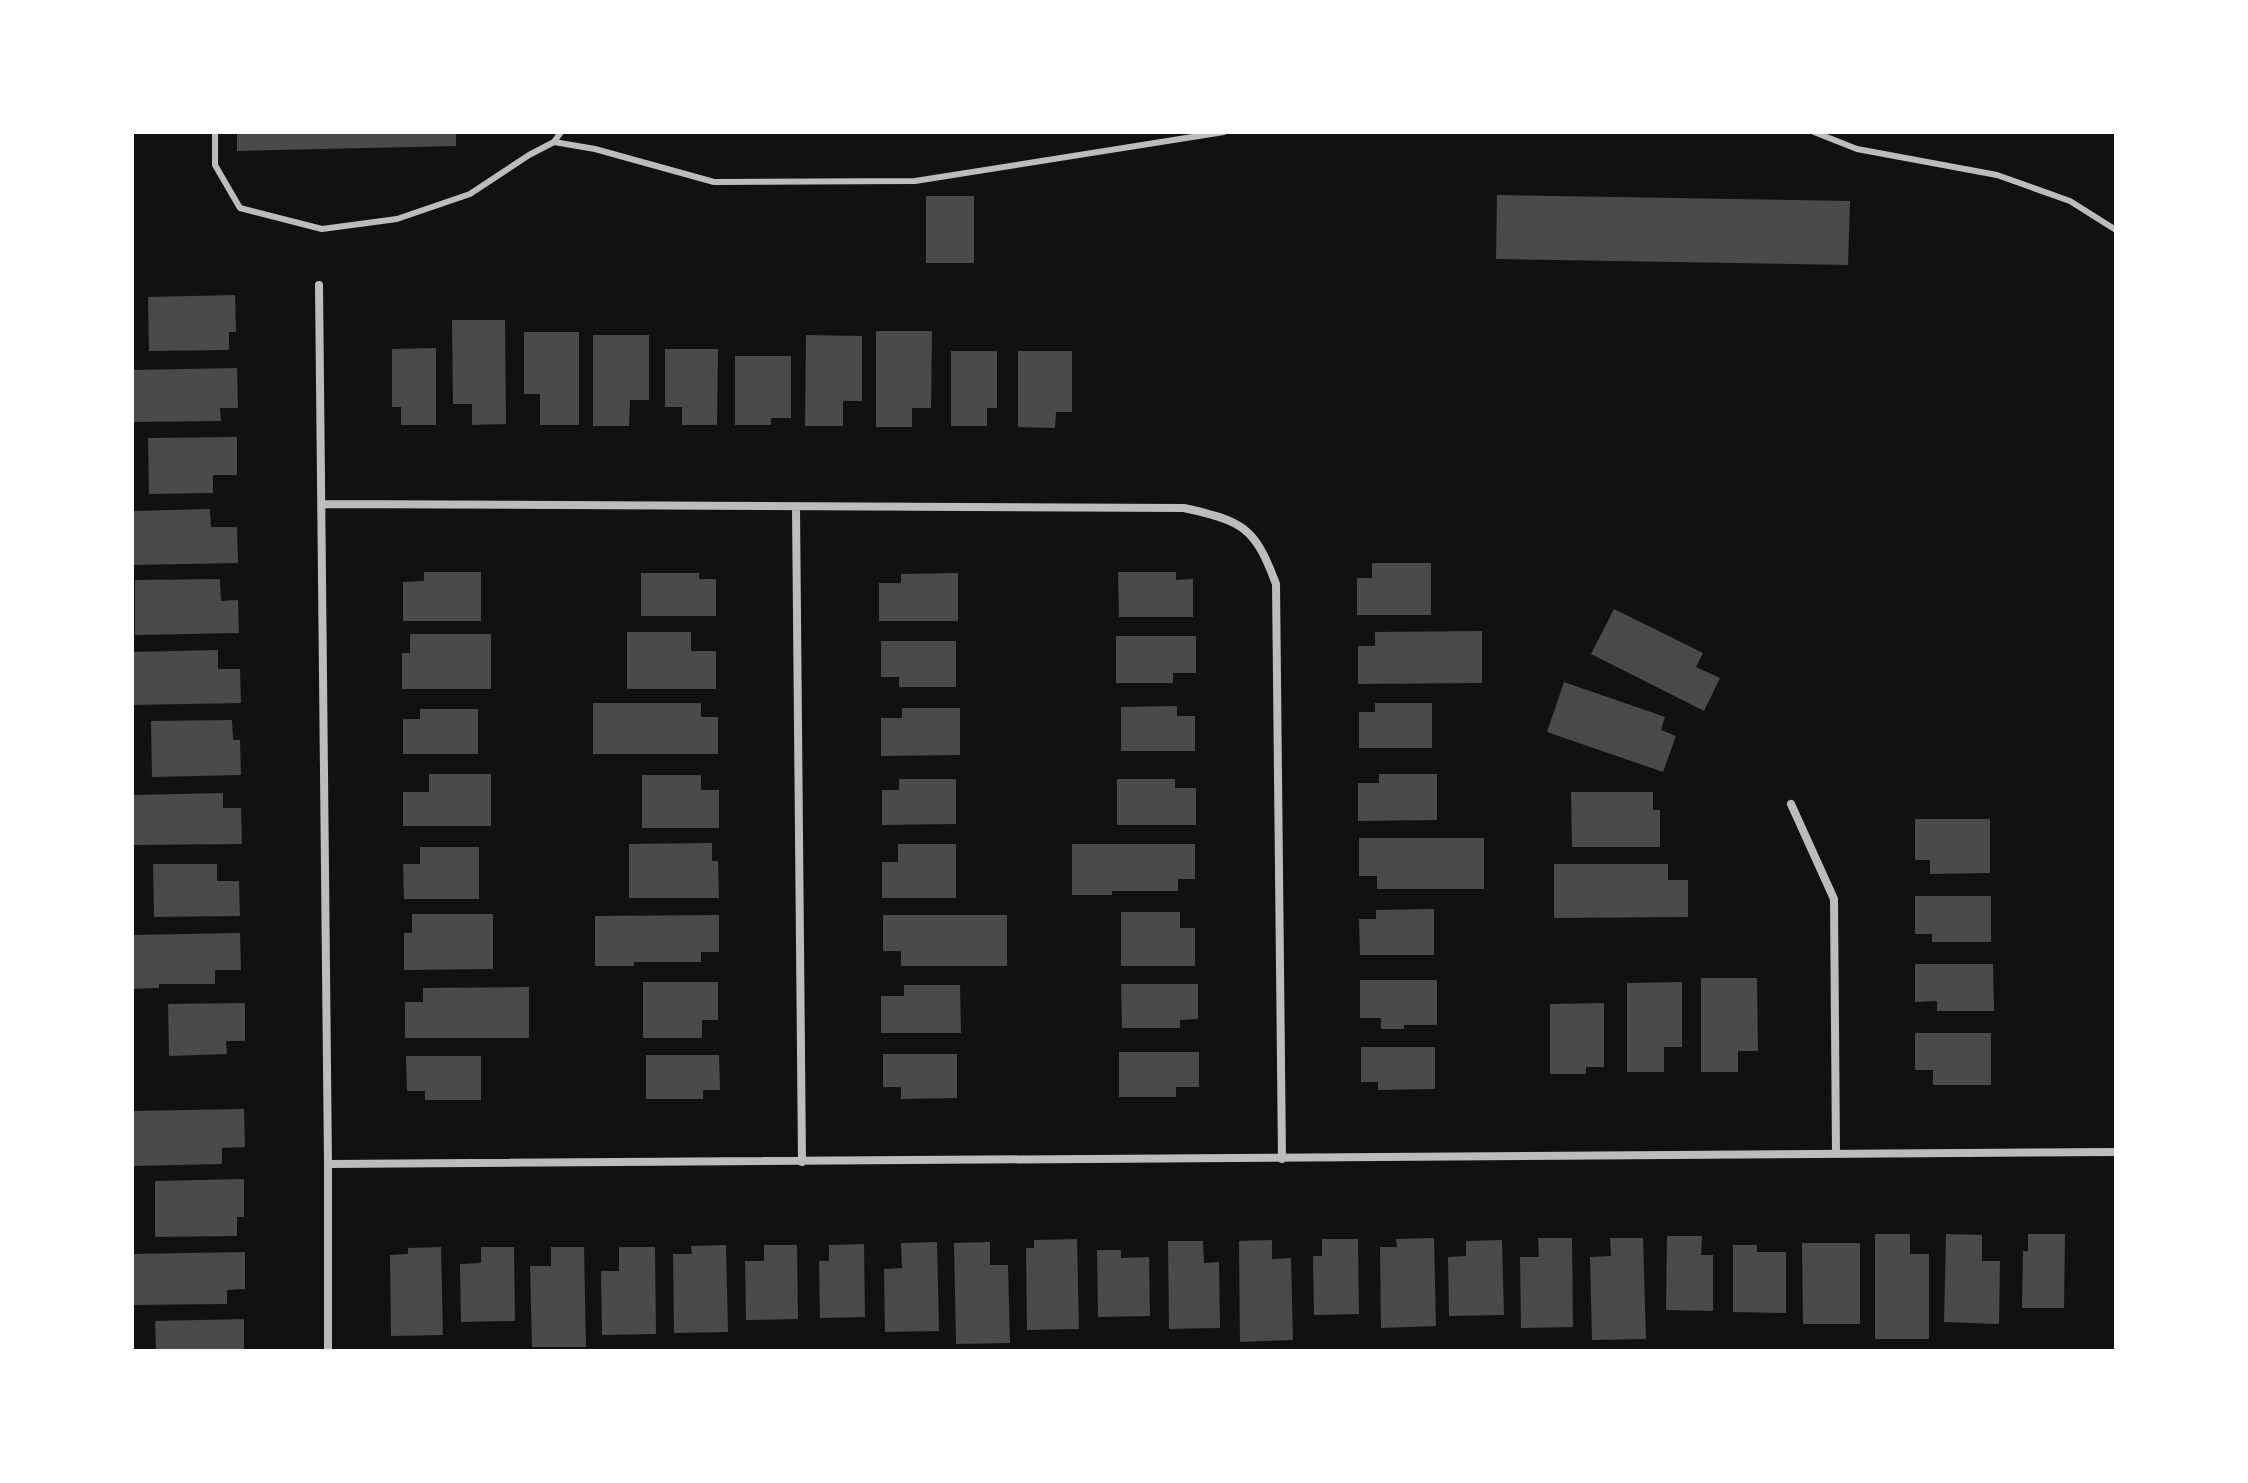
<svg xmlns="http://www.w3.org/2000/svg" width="2248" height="1483" font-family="'Fira Sans Condensed',sans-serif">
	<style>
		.building { fill: #4a4a4a }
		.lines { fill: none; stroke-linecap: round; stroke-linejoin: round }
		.service { stroke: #bcbcbc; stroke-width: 6 }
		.minor { stroke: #bcbcbc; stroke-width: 8 }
	</style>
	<rect width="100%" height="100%" fill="#111"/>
	<path class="building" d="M237 132H456V146L237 151Z
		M1497 195 1850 201 1848 265 1496 259Z
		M926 196H974V263H926Z
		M235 295 236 332H229V350L149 351 148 297Z
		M452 320H505L506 424 472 425V404H453Z
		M876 331H932L931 408H912V427H876Z
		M524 332H579V425H540V394H524Z
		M593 335H649V400H630L629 426H593Z
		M806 335 862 336V401H843V426H805Z
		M436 348V425H401V407H392V349Z
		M665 349H718L717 425H682V407H665Z
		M951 351H997V408H987V426H951Z
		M1018 351H1072V412H1056L1055 428 1018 427Z
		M735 356H791V418H771V425H735Z
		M237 368 238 408H220L221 421 132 422V370Z
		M237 437V475H213V493L149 494 148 438Z
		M210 509 211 527H237L238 563 132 565V511Z
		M1372 563H1431V615H1357V578H1372Z
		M424 572H481V621H403V582L424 581Z
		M1118 572H1176V580L1193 579V617H1119Z
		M641 573H699V579H716V616H641Z
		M958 573V621H879V583H901V574Z
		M220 579 221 601 238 600 239 633 135 635V580Z
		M1614 609 1703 653 1696 667 1720 678 1704 711 1591 654Z
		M1482 631V683L1358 684V646H1375V632Z
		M627 632H691V651H716V689H627Z
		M410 634H491V689H402V653H410Z
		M1116 636H1196V673H1173V683H1116Z
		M881 641H956V687H899V677H881Z
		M218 650V669H240L241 703 132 705V652Z
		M1564 682 1665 717 1661 730 1676 736 1663 772 1547 732Z
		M593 703H701V717H718V754H593Z
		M1375 703H1432V748H1359V712H1375Z
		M1177 706V716H1195V751H1121V707Z
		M902 708H960V755L881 756V718H902Z
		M420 709H478V754H403V719H420Z
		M232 720 233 740H240L241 775 152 777 151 721Z
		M429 774H491V826H403V792H429Z
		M1379 774H1437V820L1358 821V783H1379Z
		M642 775H701V790H719V828H642Z
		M899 779H956V824L882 825V790H899Z
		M1117 779H1175V788H1196V825H1117Z
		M1571 792H1653V810H1660V847H1572Z
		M223 793V808H241L242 844 132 845V795Z
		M1915 819H1990V873L1930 874V860H1915Z
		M1359 838H1484V889H1377V876H1359Z
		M712 843V861H718L719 898H629V844Z
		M898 844H956V898H882V862H898Z
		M1072 844H1195V879H1178V891H1112V895H1072Z
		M420 847H479V899H404L403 864H420Z
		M153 864H217V881H239L240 916 154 917Z
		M1554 864H1668V880H1688V917L1554 918Z
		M1915 896H1991V942H1932V934H1915Z
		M1434 909V955H1360L1359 919H1376V910Z
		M1121 912H1180V928H1195V966H1121Z
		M412 914H493V969L404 970V933H412Z
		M719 915V952H701V962H634V966H595V916Z
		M883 915H1007V966H901V951H883Z
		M240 933 241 970H215V984H159V988L132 989V935Z
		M1915 964H1993L1994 1011H1937V1001L1915 1002Z
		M1701 978H1757L1758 1051H1738V1072H1701Z
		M1360 980H1437V1025H1404V1029H1381V1018H1360Z
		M643 982H718V1020H702V1038H643Z
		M1682 982V1047H1664V1072H1627V983Z
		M1121 984H1198V1019L1180 1020V1028H1122Z
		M904 985H960L961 1033H881V996H904Z
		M529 987V1038H405V1002H423V988Z
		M245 1003V1041H226L227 1054 169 1056 168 1004Z
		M1604 1003V1067H1586V1074H1550V1004Z
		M1915 1033H1991V1085H1933V1070H1915Z
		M1361 1047H1435V1089L1378 1090V1082H1361Z
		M1119 1052H1199V1087H1176V1097H1119Z
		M883 1054H957V1098L901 1099V1087H883Z
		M646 1055H719L720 1090H703V1099H646Z
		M406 1056H481V1100H425V1091H407Z
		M244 1109 245 1147 222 1148V1164L132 1166V1111Z
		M244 1179V1217H237V1236L155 1237V1181Z
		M1875 1234H1910V1254H1929V1339H1875Z
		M1946 1234 1982 1235V1261H2000L1999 1324 1944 1322Z
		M2028 1234H2065L2064 1308H2022L2023 1251H2028Z
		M1667 1236H1702L1701 1255H1713V1311L1666 1310Z
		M1434 1238 1436 1326 1381 1328 1380 1247H1397L1396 1239Z
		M1538 1238H1572L1573 1327 1521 1328 1520 1257H1539Z
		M1610 1238H1643L1646 1339 1592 1340 1590 1257 1611 1256Z
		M1077 1239 1079 1329 1027 1330 1026 1248H1034V1240Z
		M1322 1239H1358L1359 1314 1314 1315 1313 1256H1322Z
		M1272 1240V1259L1291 1258 1293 1340 1240 1342 1239 1241Z
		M1502 1240 1504 1315 1449 1316 1448 1257 1466 1256V1241Z
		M1168 1241H1203L1204 1263 1219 1262 1220 1328 1169 1329Z
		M937 1242 939 1331 885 1332 884 1269 902 1268 901 1243Z
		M990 1242V1265H1008L1010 1343 956 1344 954 1243Z
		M1802 1243H1860V1324H1803Z
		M864 1244 865 1317 820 1318 819 1261H829V1245Z
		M726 1245 728 1332 674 1333 673 1254H692L691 1246Z
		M764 1245H797L798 1319 746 1320 745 1261H764Z
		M1733 1245H1757V1252H1786V1313L1733 1312Z
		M441 1247 443 1335 391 1336 390 1255 408 1254V1248Z
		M481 1247H514L515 1321 461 1322 460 1264 481 1263Z
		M551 1247H584L586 1347H532L530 1266H551Z
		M619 1247H655L656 1334 602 1335 601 1271H619Z
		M1097 1250H1121V1258L1149 1257 1150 1316 1098 1317Z
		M245 1252V1289L227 1290V1304L132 1305V1254Z
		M244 1319V1351H156L155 1321Z"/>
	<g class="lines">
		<path class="service" d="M215 132V165L240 208 322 229 397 219 470 194 529 155 554 142 595 149 714 182 915 181 1224 132
			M1814 132 1857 149 1997 175 2070 201 2116 230
			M554 142 561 132"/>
		<path class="minor" d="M319 285 328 1164 2116 1152
			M322 504 1184 508C1243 521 1255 527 1276 584L1282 1159
			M796 508 802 1162
			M1791 804 1834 899 1836 1153
			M328 1164V1351"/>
	</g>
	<rect width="2248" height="1483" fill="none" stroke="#ffffff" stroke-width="268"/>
</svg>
